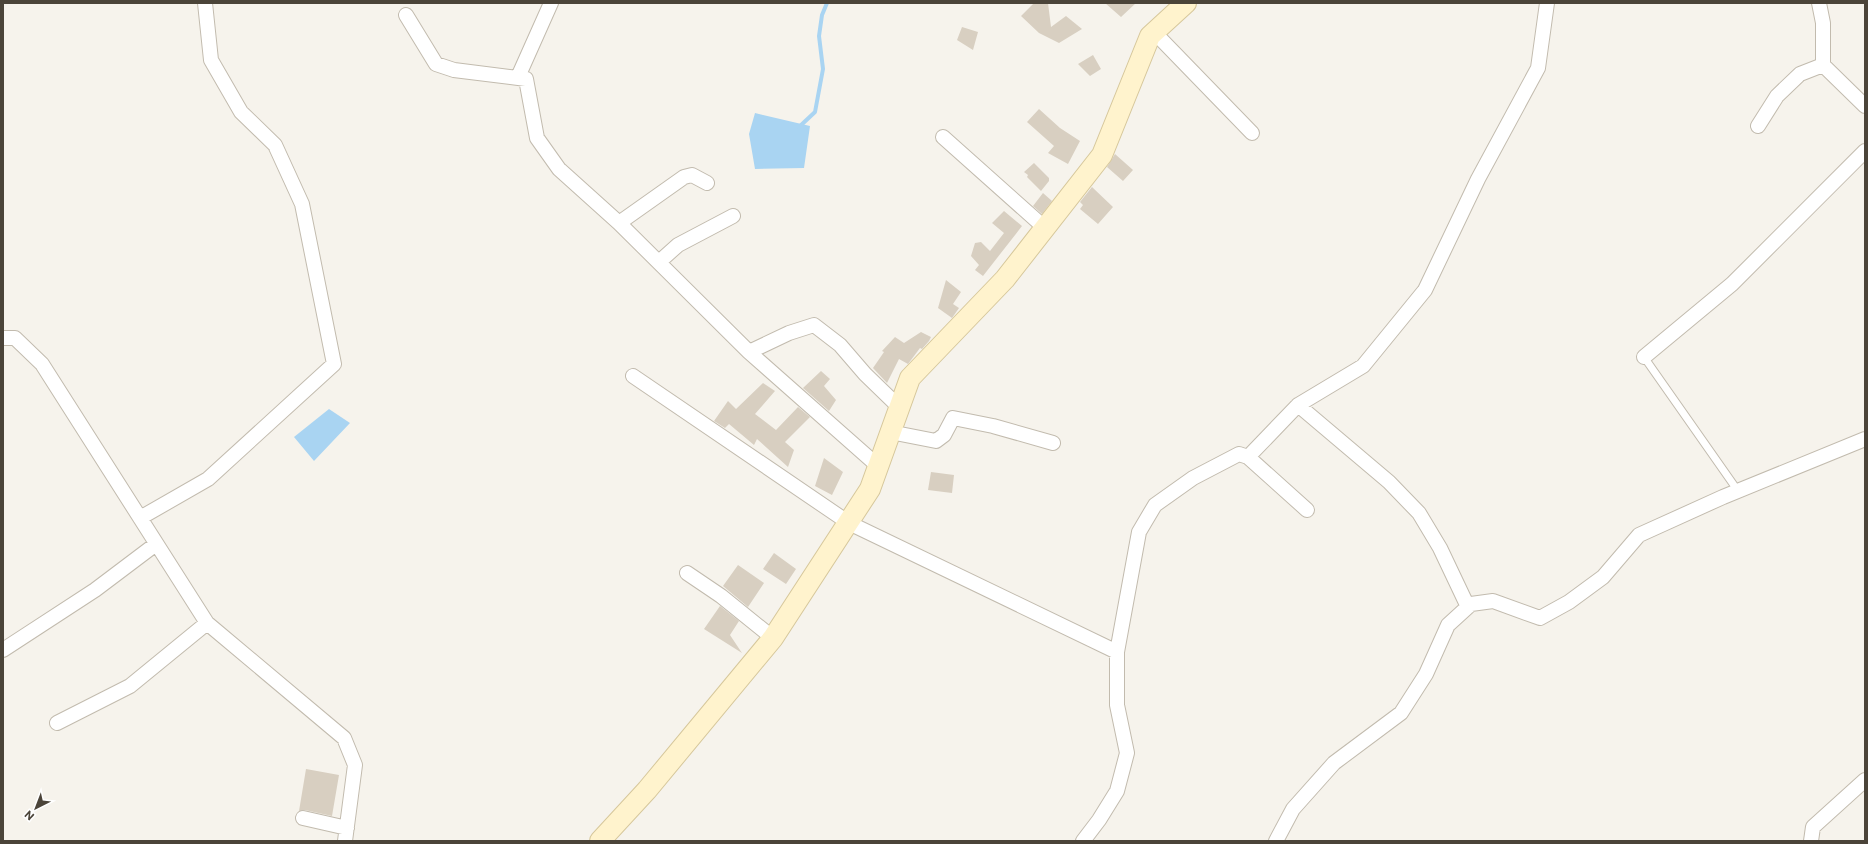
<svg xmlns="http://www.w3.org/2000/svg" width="1868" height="844" font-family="Commissioner,sans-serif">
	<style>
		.water { fill: #a9d4f2 }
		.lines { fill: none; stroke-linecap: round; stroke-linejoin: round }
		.stream { stroke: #a9d4f2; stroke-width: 4 }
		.building { fill: #d8cfc1 }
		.lane-casing { stroke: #c2bbae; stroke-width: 9 }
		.street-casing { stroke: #c2bbae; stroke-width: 16 }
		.secondary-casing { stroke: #d6c79b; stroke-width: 22 }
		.lane { stroke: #fff; stroke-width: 7 }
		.street { stroke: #fff; stroke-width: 14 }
		.secondary { stroke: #fff3cd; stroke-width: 20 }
	</style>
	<rect width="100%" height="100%" fill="#f6f3ec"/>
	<path class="water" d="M755 113 810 126 804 168 755 169 749 134Z
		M329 409 350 423 314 461 294 437Z"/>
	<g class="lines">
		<path class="stream" d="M799 127 815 112 823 69 819 36 822 15 827 3"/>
	</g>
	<path class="building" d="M1034 3H1048L1051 27 1066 16 1082 29 1059 43 1039 33 1021 16Z
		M1105 3H1136L1121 17Z
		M962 27 978 32 973 50 957 40Z
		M1093 55 1101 69 1090 76 1078 64Z
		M1039 109 1060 128 1080 141 1068 164 1048 153 1054 146 1027 122Z
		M1115 154 1133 170 1123 181 1107 167Z
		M1034 163 1049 178V181L1041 191 1027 177 1028 175 1024 172Z
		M1092 187 1113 207 1098 224 1080 209 1083 205 1080 202Z
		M1043 193 1052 201 1042 214 1033 206Z
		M1004 211 1022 226 983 276 975 270 979 265 971 256 975 243 981 242 990 251 1004 233 992 223Z
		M946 280 961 292 953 304 959 308 952 318 938 308Z
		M921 332 931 337 929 341 922 349 920 348 908 364 899 359 887 383 873 368 884 352 882 351 895 337 904 343Z
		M821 371 830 379 824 386 836 400 829 411 803 388Z
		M763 383 775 391 755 414 776 430 798 407 810 417 785 442 794 450 788 467 757 439 754 445 729 424 725 428 714 421 728 401 736 409Z
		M824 458 843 472 832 495 815 486Z
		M931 472 954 475 952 493 928 490Z
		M774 553 796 569 786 584 763 569Z
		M738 565 764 583 748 607 723 586Z
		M720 606 739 621 730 635 742 653 704 629Z
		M306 769 339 775 332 816 305 810 299 811Z"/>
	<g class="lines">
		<defs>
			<path id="lane" d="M1644 357 1738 491"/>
			<path id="street" d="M1819 3 1823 23V65L1865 106
				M406 15 436 64 454 70 526 79 537 138 559 169 619 223 749 352 789 333 814 325 840 345 865 374 899 407
				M1154 32 1252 133
				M518 77 551 3
				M1758 126 1777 96 1800 74 1823 65
				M943 137 1045 228
				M619 223 684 177 692 175 707 183
				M659 262 678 245 733 216
				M3 338H15L42 364 207 623 344 738 355 765 345 841
				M749 352 878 466
				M1644 357 1732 284 1865 151
				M633 376 849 523 1117 652
				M1298 405 1389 482 1419 513 1440 548 1468 607
				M890 432 936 441 944 435 953 418 993 426 1053 443
				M1248 457 1298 405 1363 366 1425 290 1478 179 1538 68 1547 3
				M140 518 208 479 334 364 302 204 275 145 241 112 211 60 205 3
				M687 573 721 596 773 638
				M3 650 95 590 156 544
				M57 723 130 686 207 623
				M303 818 347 828
				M1083 841 1099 820 1117 791 1127 753 1117 705V652L1139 532 1155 505 1193 478 1239 454 1248 457 1307 510
				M1276 841 1293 809 1334 763 1401 713 1426 674 1448 625 1471 604 1493 601 1540 618 1569 602 1603 577 1639 535 1723 497 1865 439
				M1811 841 1813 827 1865 780"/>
			<path id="secondary" d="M600 841 647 790 773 638 870 489 910 378 1005 279 1102 155 1150 36 1186 3"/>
		</defs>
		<use href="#lane" class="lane-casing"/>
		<use href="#street" class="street-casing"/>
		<use href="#secondary" class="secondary-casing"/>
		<use href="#lane" class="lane"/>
		<use href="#street" class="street"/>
		<use href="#secondary" class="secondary"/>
	</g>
	<rect width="1868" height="844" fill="none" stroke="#4b4439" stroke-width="8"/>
	<g transform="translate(36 808) rotate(222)" stroke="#ffffff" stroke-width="3" paint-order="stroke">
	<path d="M0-3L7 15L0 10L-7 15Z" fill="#4b4439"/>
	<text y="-6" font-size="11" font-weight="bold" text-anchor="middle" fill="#4b4439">N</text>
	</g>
</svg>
